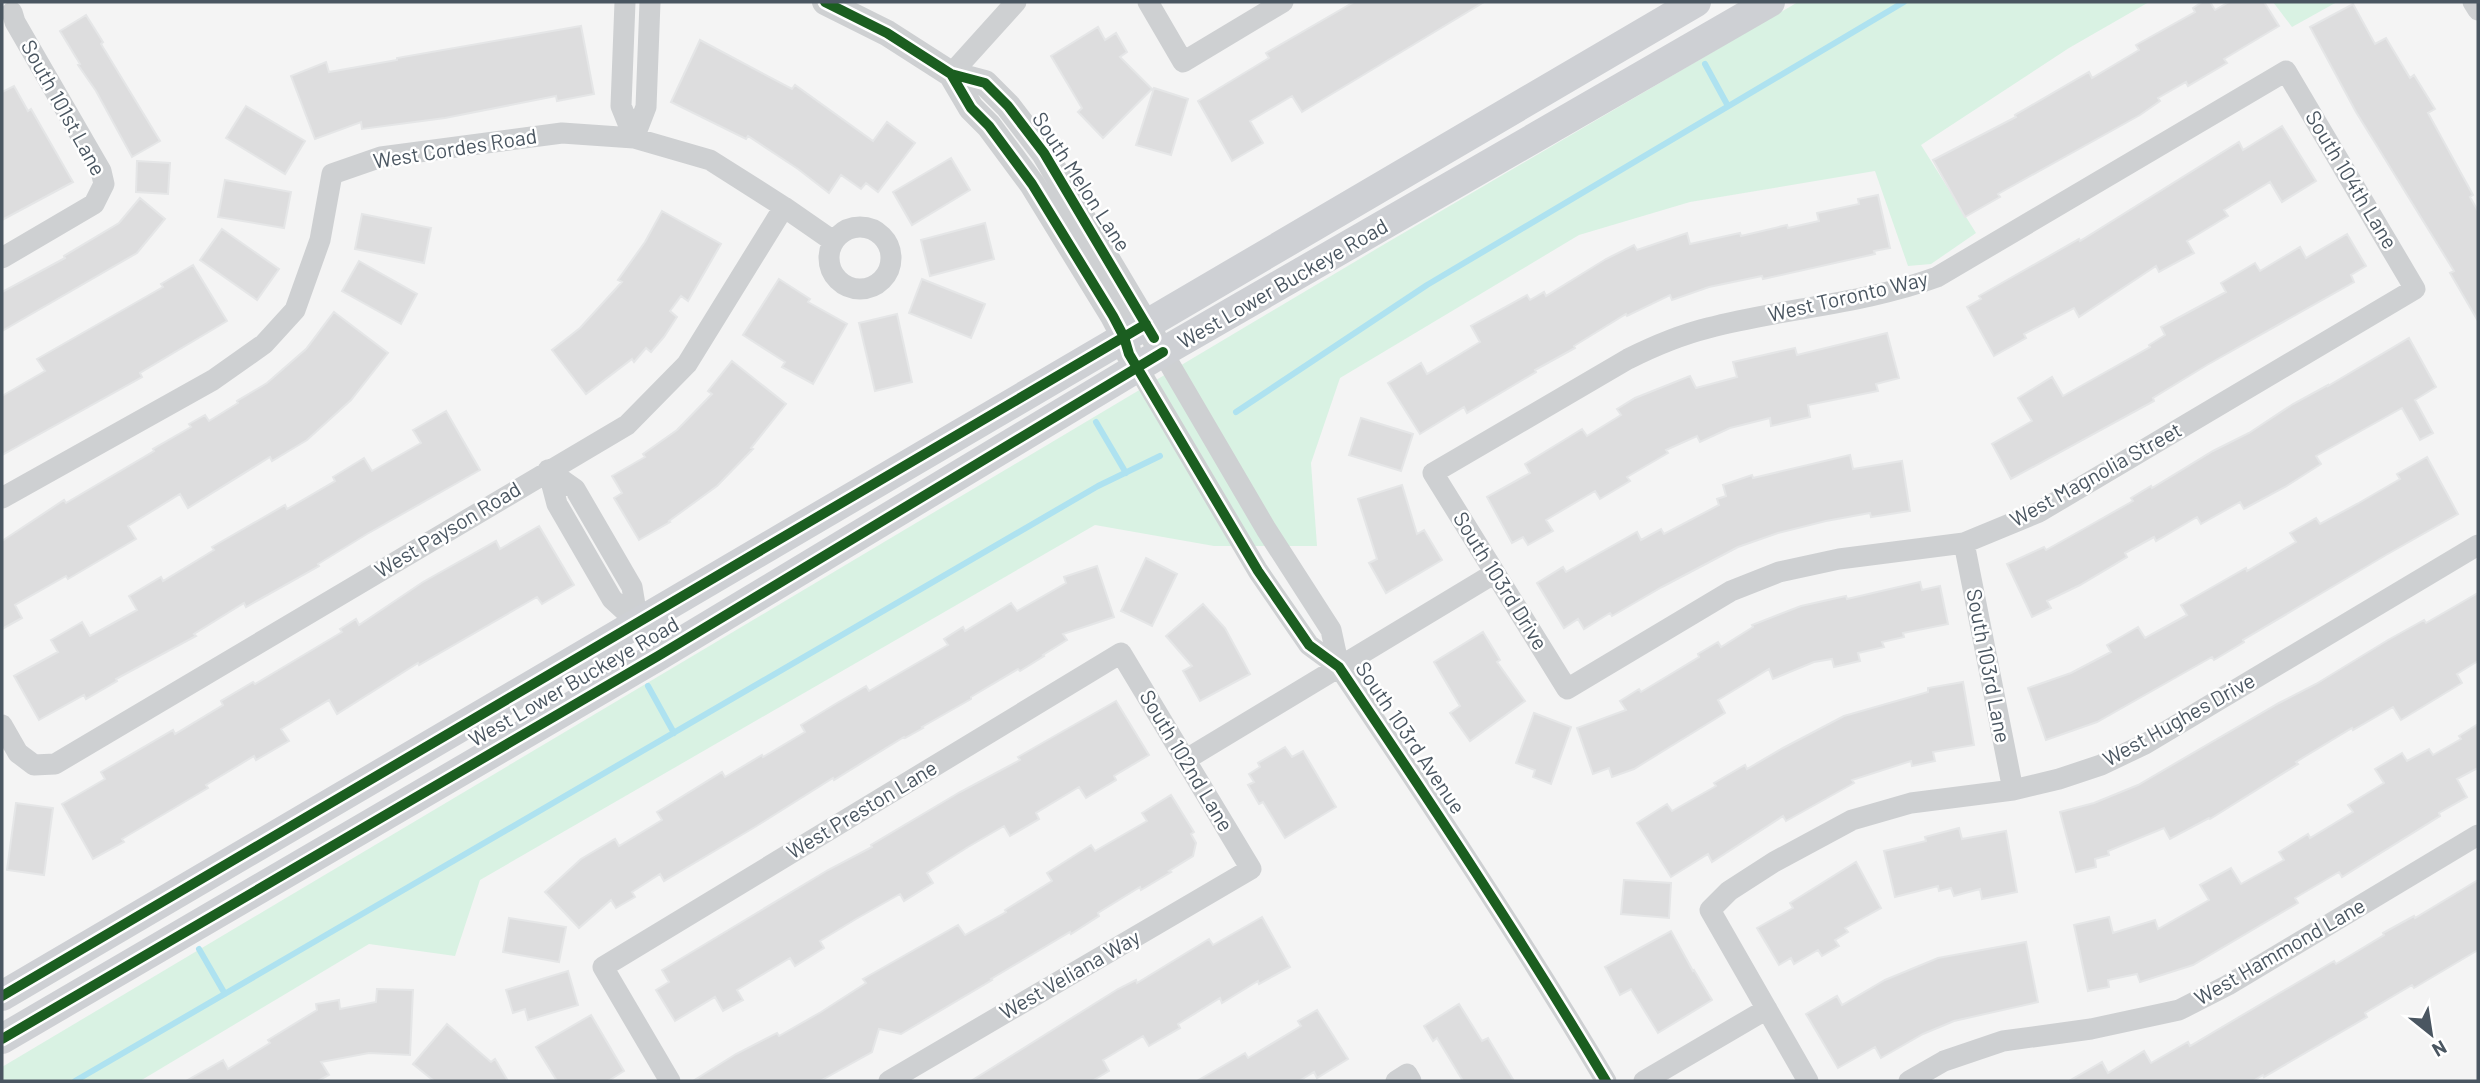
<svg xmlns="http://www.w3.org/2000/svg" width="2480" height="1083" font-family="Barlow,sans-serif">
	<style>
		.green { fill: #d9f2e3 }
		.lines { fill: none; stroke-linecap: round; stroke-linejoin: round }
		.stream { stroke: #aee2f0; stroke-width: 6 }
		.building { fill: #ddddde; stroke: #e5e6e7; stroke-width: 2 }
		.minor { stroke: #ced0d2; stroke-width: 21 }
		.tertiary { stroke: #ced0d2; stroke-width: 26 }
		.secondary { stroke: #ced0d4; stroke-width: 30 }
		.cycleway-casing { stroke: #fff; stroke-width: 15 }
		.cycleway { stroke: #1b5e20; stroke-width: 10 }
		.labels { text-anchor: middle; stroke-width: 5; stroke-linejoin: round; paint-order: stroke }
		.street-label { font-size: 21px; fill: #4a5661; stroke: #fff }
	</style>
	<rect width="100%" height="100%" fill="#f4f4f4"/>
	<path class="green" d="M1798 2H2149L2069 48 1921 145 1976 233 1931 264 1908 266 1875 171 1690 202 1579 235 1340 378 1311 463 1317 546H1214L1095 525 480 880 455 956 369 944 140 1081H2V1067L1383 245Z
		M2273 2H2337L2292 27Z"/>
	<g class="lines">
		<path class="stream" d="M1705 64 1728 106
			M1236 412 1427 285 1904 2
			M1096 422 1126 473
			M648 686 674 733
			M199 949 225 994
			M75 1081 1098 486 1160 456"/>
	</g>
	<path class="building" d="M1354 2H1484L1302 112 1292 96 1250 121 1263 143 1232 161 1198 101 1269 58 1266 53Z
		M2202 2H2210L2215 10 2229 2H2264L2279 26 2224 59 2227 63 2188 86 2186 82 2158 98 2160 101 2140 115 1998 194 2000 197 1965 217 1933 160 2016 117 2015 115 2089 72 2092 78 2139 50 2136 45 2195 12 2193 8Z
		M2353 4 2375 44 2386 38 2410 78 2414 75 2435 109 2428 113 2473 195 2470 197 2478 211V321L2450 273 2454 271 2356 112 2310 27Z
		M86 15 103 42 101 44 160 141 132 157 96 91 78 65 80 64 60 31Z
		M581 26 594 94 557 101 556 96 445 118 362 129 361 122 315 139 291 76 326 62 329 72 397 60V58Z
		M1098 27 1105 40 1116 33 1127 52 1120 57 1152 89 1103 138 1078 112 1082 108 1051 56Z
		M700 40 792 89 795 85 873 141 887 122 915 143 878 192 866 183 861 189 841 175 829 193 798 169 748 136 746 139 671 102Z
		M14 86 28 111 31 109 73 182 2 220V92Z
		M1154 88 1188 99 1171 155 1136 145Z
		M246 106 305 141 285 174 226 138Z
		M2282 126 2316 181 2282 202 2270 182 2224 210 2228 216 2187 241 2194 253 2159 272 2156 266 2079 317 2074 308 2024 334 2026 338 1994 356 1967 307 1981 299 1979 296 2079 239 2080 241 2239 142 2243 150Z
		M951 158 970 190 912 225 893 192Z
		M137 161 170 163 168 194 136 192Z
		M225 180 291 192 284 228 218 217Z
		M1878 195 1890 248 1874 251 1875 254 1763 279 1762 276 1709 287 1672 300 1670 295 1627 316 1626 314 1574 346 1575 348 1535 370 1536 372 1467 413 1464 407 1420 434 1388 383 1421 363 1427 374 1480 342 1471 326 1527 295 1530 300 1544 292 1546 296 1606 259 1634 245 1637 250 1687 233 1690 244 1740 233 1741 236 1787 225 1788 228 1819 221 1817 213 1859 204 1858 199Z
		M140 198 165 219 137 253 2 331V292L65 258 64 256 119 223Z
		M662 211 721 244 688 301 681 296 670 311 677 317 664 337 651 352 646 348 634 362 632 359 586 394 552 350 580 328 622 282 618 280 645 242Z
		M362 214 431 228 424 263 355 249Z
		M985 223 994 259 930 276 921 240Z
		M222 229 279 269 257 300 200 260Z
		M2347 234 2366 266 2351 275 2354 282 2207 365 2153 398 2154 401 2011 479 1992 444 2032 421 2018 398 2052 377 2063 396 2150 347 2149 345 2165 335 2161 327 2226 292 2221 283 2255 263 2260 271 2300 247 2306 258Z
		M359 261 417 294 401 324 342 291Z
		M193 265 227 321 140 373 142 377 2 455V396L45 371 37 359 163 287 161 284Z
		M779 279 810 299 808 302 847 324 813 384 782 367 785 362 743 335Z
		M922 279 985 304 971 338 909 313Z
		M334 312 388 353 351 400 307 440 272 461 270 457 188 508 180 494 128 526 136 539 68 579 66 576 15 605 22 618 2 629V541L64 500 66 503 154 451 153 449 191 427 189 424 205 415 209 421 238 403 237 401 267 383 306 349Z
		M897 314 912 382 875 391 859 323Z
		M1887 333 1899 378 1876 384 1878 391 1808 405 1810 417 1771 426 1770 418 1730 428 1700 442 1697 436 1666 450 1668 453 1627 477 1630 481 1600 499 1595 491 1546 520 1553 531 1528 545 1523 537 1512 543 1487 497 1530 473 1525 464 1582 429 1587 436 1621 415 1617 409 1635 398 1690 376 1696 388 1737 377 1733 362 1795 348 1797 355Z
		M2409 338 2436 387 2415 400 2433 433 2420 440 2402 408 2316 456 2321 464 2285 487 2244 509 2240 502 2201 524 2197 517 2156 541 2154 537 2125 553 2127 557 2080 585 2047 601 2051 608 2032 617 2007 564 2044 547 2046 550 2087 527 2133 501 2131 498 2151 486 2152 488 2213 451 2249 433 2293 404 2328 385V386Z
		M732 361 786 404 751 448 753 449 717 486 669 521 670 522 639 540 614 498 622 493 612 476 645 457 643 454 677 430 712 394 708 391Z
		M446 411 480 470 367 534 318 564 319 566 246 607 244 603 194 634 196 636 116 679 117 681 86 699 84 695 39 720 14 676 58 652 51 640 82 622 90 636 137 610 129 596 161 577 163 581 214 550 212 547 285 505 287 509 335 481 333 477 364 458 372 471 421 443 413 430Z
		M1361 418 1413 434 1401 471 1349 455Z
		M1850 455 1853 469 1902 461 1910 511 1871 517 1870 513 1826 521 1778 533 1738 547 1662 587 1612 616 1610 613 1584 629 1578 619 1564 628 1537 583 1563 567 1566 572 1637 532 1641 540 1661 529 1664 534 1719 505 1717 499 1726 496 1723 485 1752 475 1753 478Z
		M2427 457 2458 514 2386 555 2243 640 2244 642 2214 660 2212 657 2097 722 2046 740 2028 688 2071 673 2111 652 2107 645 2138 627 2145 638 2187 615 2181 605 2246 568 2247 571 2296 542 2290 533 2316 518 2320 524 2357 504 2400 479 2397 474Z
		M1402 485 1417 534 1424 530 1442 560 1386 593 1369 563 1377 559 1358 499Z
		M539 526 574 585 542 604 537 597 419 665 418 663 337 714 329 700 281 729 289 741 256 760 254 756 206 785 208 788 122 839 124 842 93 859 62 804 105 779 101 772 173 730 175 734 223 705 221 701 253 682 255 684 342 632 340 629 356 619 359 625 423 582 496 541 500 549Z
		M1146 558 1177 574 1152 626 1121 611Z
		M1097 566 1114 617 1063 634 1067 640 1043 655 1044 656 1020 671 1018 669 971 697V699L922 727 923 728 905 738 904 737 834 780 833 778 755 827 664 881 660 874 632 892 635 897 616 908 611 900 579 928 545 892 581 859 615 839 619 846 662 820 657 812 722 772 725 777 762 755 763 757 805 732 801 725 837 703 866 686 869 691 948 645 944 639 963 627 965 631 1011 603 1017 611 1066 583 1064 577Z
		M1920 582 1922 590 1940 586 1948 624 1903 633 1904 637 1882 642 1884 647 1858 653 1860 661 1834 667 1832 659 1814 662 1773 679 1769 669 1718 700 1725 713 1634 769 1612 777 1609 768 1593 774 1577 728 1626 710 1620 701 1639 689 1641 692 1699 657 1698 654 1718 642 1721 647 1753 627 1752 625 1801 606 1846 596 1847 599Z
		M2478 593V661L2457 674 2462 683 2401 720 2393 707 2353 730 2352 728 2296 762 2298 764 2210 819 2209 818 2170 839 2164 828 2108 851 2109 855 2095 859 2096 867 2076 872 2060 812 2094 803 2138 785 2279 703 2316 684 2388 640 2424 620 2426 623Z
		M1203 604 1225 628 1250 674 1200 701 1183 671 1192 666 1166 636Z
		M1483 632 1500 660 1497 662 1525 701 1470 741 1450 713 1460 706 1434 662Z
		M1963 682 1974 745 1933 752 1935 761 1912 766 1911 761 1852 780 1854 783 1786 821 1783 816 1712 862 1708 854 1671 877 1637 823 1667 804 1672 811 1716 786 1714 783 1745 765 1747 769 1783 748 1844 716 1928 692V688Z
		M1116 701 1149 755 1114 776 1116 780 1086 798 1079 787 1036 813 1039 819 1010 836 1004 826 968 847 927 873 933 883 904 901 900 894 856 919 820 941 824 948 795 966 790 958 737 990 743 1000 723 1011 715 997 675 1021 656 990 669 982 662 970 828 870 872 847 871 845 960 792 1020 760 1018 757 1044 742Z
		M1534 713 1571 727 1551 784 1533 777 1535 770 1516 763Z
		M2478 724V768L2457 779 2467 797 2439 813 2440 816 2342 877 2339 872 2295 898 2298 903 2193 965 2140 982 2137 974 2108 980 2109 987 2088 991 2074 925 2109 917 2113 933 2155 920 2158 929 2209 900 2200 885 2231 868 2241 884 2284 860 2279 852 2308 834 2310 838 2353 812 2348 805 2384 783 2375 769 2402 753 2407 761 2429 749 2433 755 2461 739 2459 736Z
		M1285 747 1292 757 1303 751 1336 807 1285 838 1263 802 1259 804 1248 785 1254 782 1249 774 1260 767 1258 763Z
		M1171 795 1194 832 1191 834 1196 843 1193 856 1169 871 1171 872 1141 890 1140 887 1098 913 1099 916 1071 934 1070 932 991 979 992 980 901 1034 879 1029 872 1052 820 1081H693L736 1054 777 1033 779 1036 821 1012 866 983 863 979 958 925 965 935 1006 912 1005 910 1052 881 1047 873 1091 845 1095 851 1147 821 1142 813Z
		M16 803 53 808 44 875 7 870Z
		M1959 828 1962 839 2006 831 2017 892 1982 899 1980 889 1954 896 1951 888 1939 891 1938 886 1895 897 1884 851 1926 841 1925 837Z
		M1856 862 1881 908 1845 928 1848 932 1835 940 1839 946 1822 956 1818 950 1794 964 1791 958 1779 965 1757 928 1793 908 1790 903Z
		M1624 880 1671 883 1669 918 1621 914Z
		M2478 880V950L2414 988 2412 985 2365 1013 2367 1017 2264 1077 2263 1075 2253 1081H2069L2102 1062 2108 1073 2144 1051 2151 1063 2188 1042 2190 1046 2334 961 2336 964 2384 935 2383 933 2414 916 2415 918Z
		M1262 917 1290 967 1259 984 1258 981 1222 1003 1220 998 1178 1024 1180 1028 1149 1046 1143 1036 1103 1060 1109 1071 1092 1081H971L1118 989 1136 980 1137 983 1209 939 1213 945Z
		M509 918 566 927 559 962 503 952Z
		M1671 931 1693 971 1694 970 1712 1000 1658 1033 1631 989 1620 995 1605 967Z
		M2026 942 2038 1002 1954 1021 1923 1034 1881 1058 1875 1047 1838 1068 1806 1014 1837 996 1842 1005 1885 980 1938 958Z
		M568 971 578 1005 528 1020 525 1009 513 1013 506 990Z
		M377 989 413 990 410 1055 369 1053 321 1062 329 1075 318 1081H186L223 1060 228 1069 270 1043 268 1040 317 1010 316 1004 339 1000 340 1009 376 1002Z
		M1459 1004 1482 1041 1488 1038 1514 1081H1463L1437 1038 1433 1041 1424 1026Z
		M1317 1010 1348 1059 1317 1078 1314 1072 1299 1081H1197L1245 1053 1248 1058 1301 1026 1298 1021Z
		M591 1015 624 1071 608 1081H557L536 1047Z
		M447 1024 491 1062 495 1059 508 1081H434L413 1064Z"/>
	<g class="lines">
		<path class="minor" d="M625 2 621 106 634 138
			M1148 2 1183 62 1283 2
			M2473 2 2478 10
			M2286 71 2415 289 2039 512 1964 543 1839 559 1779 572 1731 591 1567 689 1433 473 1628 359C1654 346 1680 335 1708 328 1784 308 1864 304 1937 277Z
			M951 74 1016 2
			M634 138 646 107 650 2
			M829 258a31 31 0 1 1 62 0a31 31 0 1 1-62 0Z
			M2 258 94 204 104 184 101 171 15 22 12 12
			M1156 341 1266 529 1331 630 1339 667
			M1131 356 1258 571 1309 645 1339 667C1431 803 1522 940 1606 1081
			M548 470 557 504 612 599 638 623 658 656
			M548 470 575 489 632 587 638 623
			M2 498 213 380 264 344 295 310 320 240 332 174 381 157 562 133 634 138 710 160 784 207 833 241
			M1964 543 2013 790
			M2 725 18 753 34 765 55 764 627 425 687 364 784 207
			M1185 760 1495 573
			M670 1081 603 967 1121 653 1251 869 889 1081
			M1396 1081 1407 1074 1411 1081
			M1644 1081 1767 1009
			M1808 1081 1710 910 1729 891 1774 862 1852 820 1911 803 2013 790 2059 779 2101 765 2145 744 2478 545
			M1909 1081 1944 1061 2003 1041 2091 1029 2179 1010 2228 985 2478 835"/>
		<path class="tertiary" d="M825 2 887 33 951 74 985 83 1008 106 1044 153 1154 338
			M951 74 971 108 989 126 1032 184 1113 316 1124 337 1129 354"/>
		<path class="secondary" d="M2 996 1696 2
			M2 1039 658 656 1163 352 1770 2"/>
		<defs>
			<path id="cycleway" d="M825 2 887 33 951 74 985 83 1008 106 1044 153 1154 338
				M951 74 971 108 989 126 1032 184 1113 316 1124 337 1129 354 1258 571 1309 645 1339 667C1431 803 1522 940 1606 1081
				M2 996 1146 324
				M2 1039 658 656 1163 352"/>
		</defs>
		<use href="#cycleway" class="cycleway-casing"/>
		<use href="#cycleway" class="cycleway"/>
	</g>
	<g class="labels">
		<g class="street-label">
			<text transform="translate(63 108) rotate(61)" y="7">South 101st Lane</text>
			<text transform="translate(455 149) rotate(-9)" y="7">West Cordes Road</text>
			<text transform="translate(2351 180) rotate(59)" y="7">South 104th Lane</text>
			<text transform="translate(1081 182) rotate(57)" y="7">South Melon Lane</text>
			<text transform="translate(1283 284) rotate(-30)" y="7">West Lower Buckeye Road</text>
			<text transform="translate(1848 297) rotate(-13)" y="7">West Toronto Way</text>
			<text transform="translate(2096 475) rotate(-29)" y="7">West Magnolia Street</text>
			<text transform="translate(448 530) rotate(-31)" y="7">West Payson Road</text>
			<text transform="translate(1500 581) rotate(58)" y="7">South 103rd Drive</text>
			<text transform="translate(1988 666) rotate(79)" y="7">South 103rd Lane</text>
			<text transform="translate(574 682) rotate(-30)" y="7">West Lower Buckeye Road</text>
			<text transform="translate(2179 720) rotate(-29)" y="7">West Hughes Drive</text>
			<text transform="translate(1410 738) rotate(56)" y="7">South 103rd Avenue</text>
			<text transform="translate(1186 761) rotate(59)" y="7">South 102nd Lane</text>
			<text transform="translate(862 810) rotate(-31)" y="7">West Preston Lane</text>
			<text transform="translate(2280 952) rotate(-30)" y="7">West Hammond Lane</text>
			<text transform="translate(1070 975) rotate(-30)" y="7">West Veliana Way</text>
		</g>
	</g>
	<rect width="2480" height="1083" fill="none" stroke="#4a5661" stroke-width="7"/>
	<g transform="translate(2431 1034) rotate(150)" stroke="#ffffff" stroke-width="5" paint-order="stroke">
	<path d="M0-5L12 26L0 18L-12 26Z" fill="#4a5661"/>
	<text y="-10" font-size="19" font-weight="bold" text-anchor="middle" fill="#4a5661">N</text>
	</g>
</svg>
